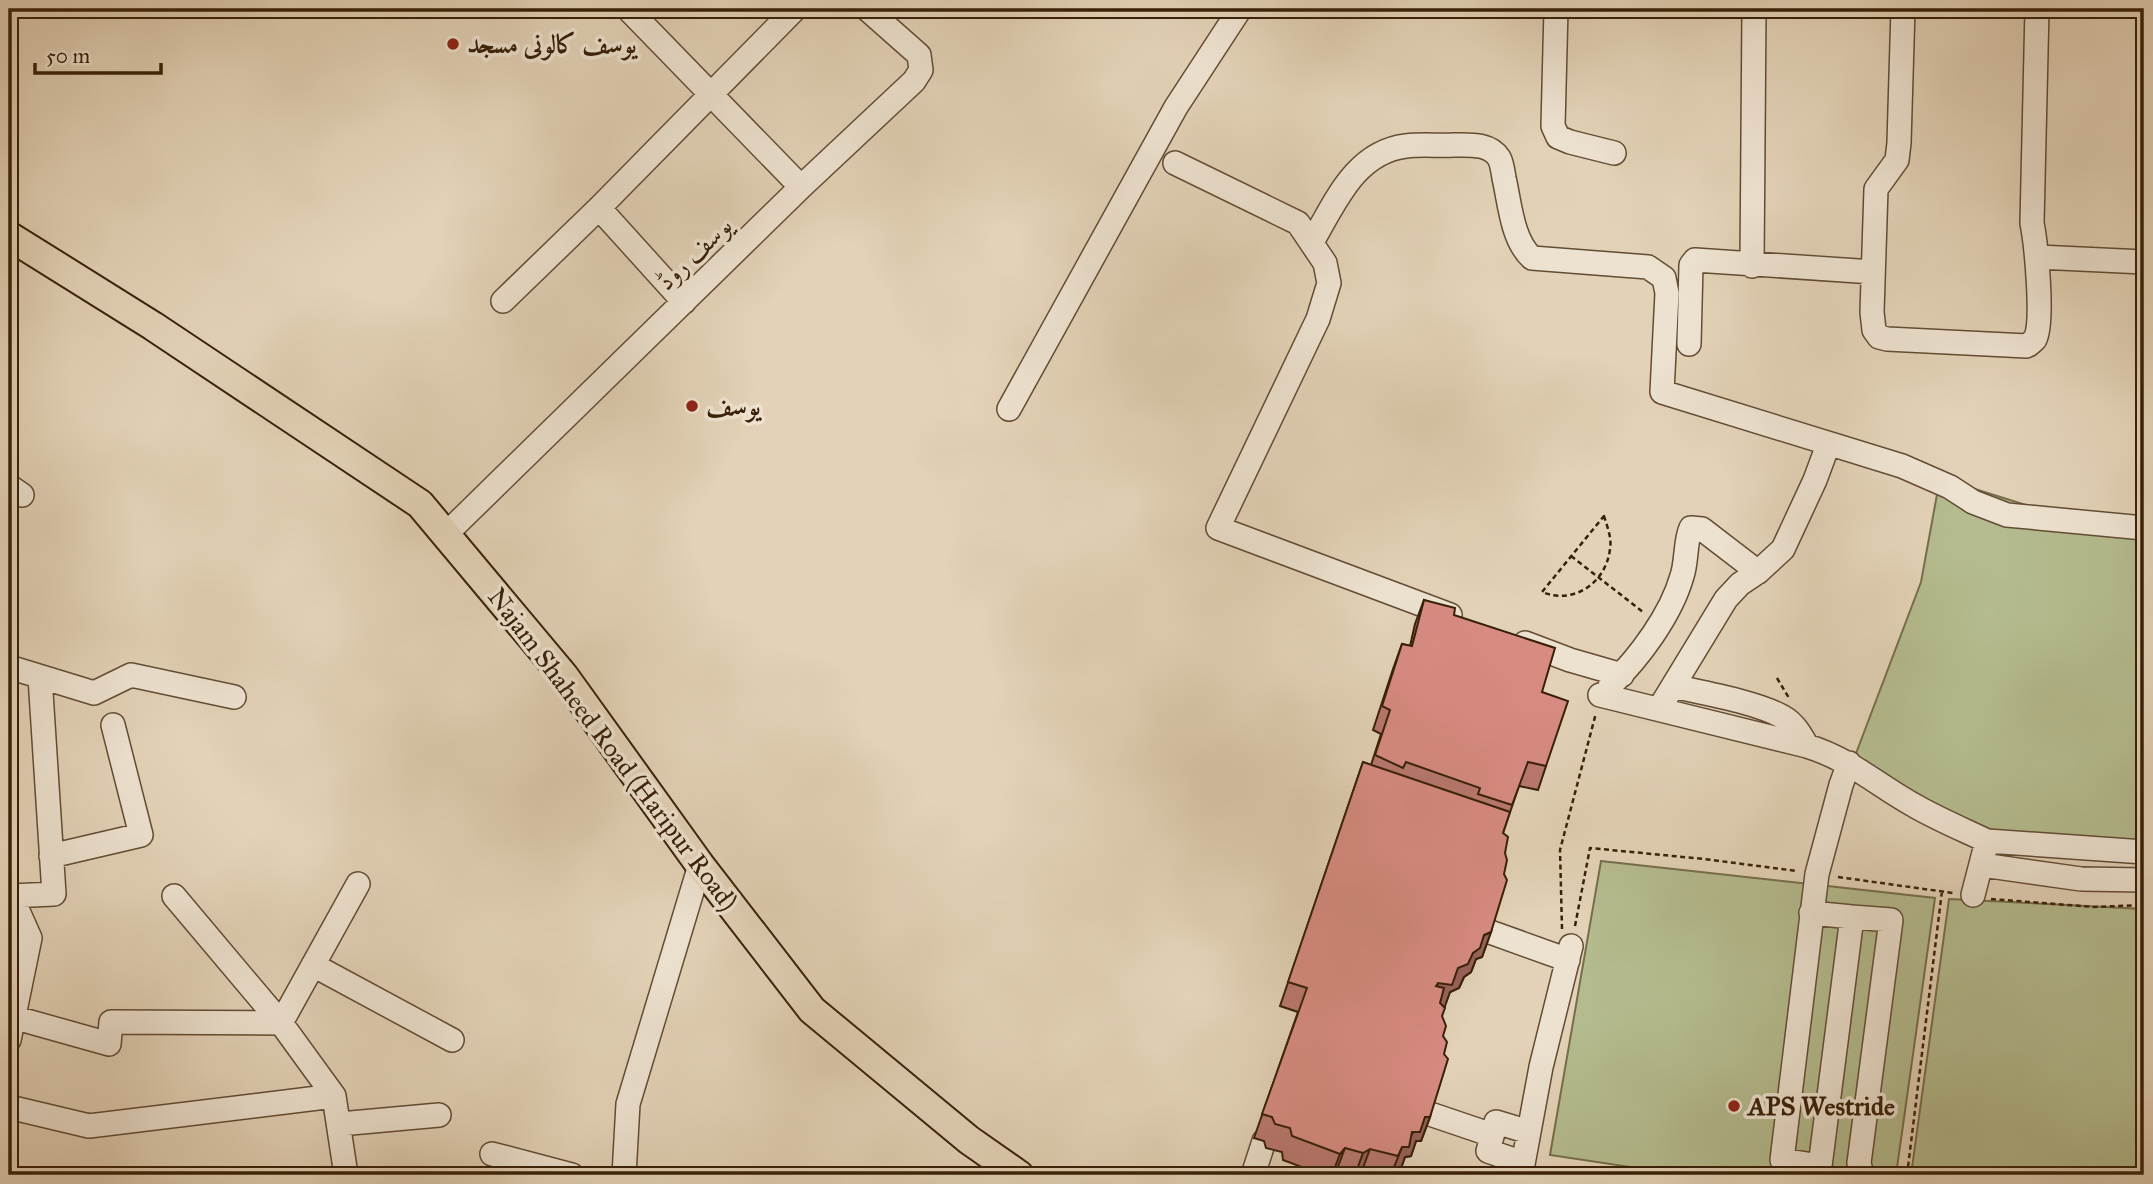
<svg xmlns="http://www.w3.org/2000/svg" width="2153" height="1184" font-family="'IM FELL Great Primer',Amiri,serif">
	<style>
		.green { fill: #b4bb8e; stroke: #766e4b; stroke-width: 2 }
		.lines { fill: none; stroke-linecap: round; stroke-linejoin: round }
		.minor-casing { stroke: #634c34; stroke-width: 26 }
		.major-casing { stroke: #382008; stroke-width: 32 }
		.path { stroke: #382008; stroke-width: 2.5; stroke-dasharray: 5 3.5; stroke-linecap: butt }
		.minor { stroke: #ede2d0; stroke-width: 23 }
		.major { stroke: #e3d2b7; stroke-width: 28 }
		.wall { fill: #b9786f; stroke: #382008; stroke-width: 2 }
		.shaded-wall { fill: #96615a; stroke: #382008; stroke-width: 2 }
		.building { fill: #d78b81; stroke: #382008; stroke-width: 2 }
		.poi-dot { fill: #8f2418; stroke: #ede2d0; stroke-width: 2.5 }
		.labels { text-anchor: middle; stroke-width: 7; stroke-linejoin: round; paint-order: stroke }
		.poi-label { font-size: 26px; font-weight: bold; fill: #382008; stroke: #ede2d0; text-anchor: start }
		.street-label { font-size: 26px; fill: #382008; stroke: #ede2d0 }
	</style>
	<rect width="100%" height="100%" fill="#e3d2b7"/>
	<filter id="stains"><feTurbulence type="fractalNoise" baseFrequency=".00286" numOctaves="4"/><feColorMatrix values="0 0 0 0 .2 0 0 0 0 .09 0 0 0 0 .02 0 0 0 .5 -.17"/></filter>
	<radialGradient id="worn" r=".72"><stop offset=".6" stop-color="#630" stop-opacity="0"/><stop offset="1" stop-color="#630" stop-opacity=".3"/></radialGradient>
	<path class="green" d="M1940 478 2042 510 2144 518V841L1981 829 1945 816 1855 756 1921 582Z
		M1601 861 1935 898 1896 1175H1683L1550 1155Z
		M1949 899 2144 909V1175H1911Z"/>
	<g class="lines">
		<defs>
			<path id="minor" d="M628 9 801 187
				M1556 9 1553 126 1558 137 1570 142 1614 153
				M1903 9 1899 143 1897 160 1876 189 1872 312 1874 330 1879 337 1887 339 2027 346C2028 346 2034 340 2035 339 2044 322 2036 244 2032 223L2037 9
				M1175 163 1298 223 1325 263 1329 283 1318 319 1218 528 1450 615
				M599 208 684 302
				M1312 242C1335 203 1355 152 1406 146 1422 144 1439 146 1454 145 1469 145 1490 143 1499 158 1502 163 1503 172 1504 178 1510 204 1512 240 1532 258L1648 267 1664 278 1667 293 1662 392 1902 466 1950 487 1973 502 2007 515 2144 528
				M2038 257 2144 262
				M1752 266 1754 9
				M503 301 599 208 795 9
				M1689 344 1691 265 1695 260 1873 272
				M1009 409 1176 107 1240 9
				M9 486 22 495
				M446 534 801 187 914 81 921 70 919 55 867 9
				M1525 643 1570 660 1622 675
				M9 667 94 693 131 675 234 697
				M1610 686C1639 658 1671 615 1682 576 1687 562 1685 540 1691 528L1702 529 1758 572
				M1673 686C1704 693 1756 702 1783 717 1794 723 1801 735 1807 746
				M1600 695 1807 746C1852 760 1878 786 1917 807 1940 820 1964 830 1987 841L1973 895
				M1659 709 1726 599 1740 584 1758 572 1783 549 1815 480 1828 445
				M1849 763 1841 785 1817 874 1782 1160 1820 1166 1852 917 1891 920 1859 1163 1862 1175
				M1987 841 2144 852
				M51 856 141 835 113 725
				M1982 865 2081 879 2144 880
				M9 891 30 938 9 1040
				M10 896 54 894 40 677
				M174 896 281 1023 334 1096 346 1175
				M1811 913 1852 917
				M1490 932 1568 960
				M313 965 452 1040
				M9 1016 109 1044 111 1022 281 1023 358 884
				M9 1107 89 1126 334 1096
				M1430 1114 1492 1135
				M340 1124 439 1115
				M492 1154 572 1175
				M1523 1163 1488 1151 1496 1122 1529 1132
				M624 1175 628 1104 700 865
				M1253 1175 1264 1141
				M1521 1175 1541 1067 1571 946"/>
			<path id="major" d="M9 236 153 326 420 504 564 676 700 865 812 1010 969 1140 1019 1175"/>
		</defs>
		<use href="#minor" class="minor-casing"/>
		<use href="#major" class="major-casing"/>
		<path class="path" d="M1604 516C1607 526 1612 538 1610 549 1606 583 1574 605 1542 592Z
			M1571 556 1643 612
			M1777 678 1789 698
			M1838 877 1953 893
			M1991 899 2094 907 2144 905
			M1575 926 1590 848 1704 859 1797 871
			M1562 929 1560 850 1596 713
			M1907 1175 1942 891"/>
		<use href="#minor" class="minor"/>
		<use href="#major" class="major"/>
	</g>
	<path class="wall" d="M1424 600 1454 615 1542 692 1546 766 1538 790 1519 786 1503 833 1505 853 1491 932 1482 957 1476 959 1471 972 1464 977 1459 988 1450 992 1444 1007 1442 1016 1443 1036 1430 1117 1421 1141H1416L1411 1156 1405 1157 1400 1171H1393L1392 1175H1370L1361 1173 1357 1175H1348L1336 1172 1334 1175H1323L1283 1160 1282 1152 1266 1148 1264 1141 1254 1138 1298 1012 1280 1006 1363 762 1371 765 1381 734 1373 730 1393 669 1402 644 1410 646 1415 624Z"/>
	<path class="shaded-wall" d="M1491 932 1482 957 1476 959 1471 972 1464 977 1459 988 1450 992 1444 1009 1429 1007 1438 983 1458 968 1473 953 1484 935Z
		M1425 1117H1430L1421 1141H1416L1411 1156 1405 1157 1400 1171H1393L1391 1175 1402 1147Z
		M1345 1148 1336 1172 1332 1175 1340 1154Z
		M1370 1149 1361 1173 1355 1175 1363 1153Z"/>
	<path class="building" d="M1424 600 1455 608 1454 615 1555 648 1542 692 1568 701 1546 766 1528 762 1512 805 1478 794 1480 788 1406 762 1403 768 1375 755 1390 710 1382 706 1402 644 1412 646Z
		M1363 762 1510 812 1503 833 1508 837 1505 853 1507 860 1504 874 1507 880 1491 932 1484 935 1480 948 1473 953 1468 964 1458 968 1452 985 1438 983 1436 986 1444 988 1440 1003 1445 1008 1442 1016 1446 1026 1443 1036 1447 1042 1444 1054 1448 1059 1430 1117H1425L1420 1132H1412L1409 1147H1402L1398 1156 1370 1149 1363 1153 1345 1148 1340 1154 1292 1136 1290 1128 1275 1124 1272 1117 1262 1114 1307 988 1288 982Z"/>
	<g class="poi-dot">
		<circle cx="453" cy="44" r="7"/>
		<circle cx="692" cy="406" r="7"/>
		<circle cx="1734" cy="1106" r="7"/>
	</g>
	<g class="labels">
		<g class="poi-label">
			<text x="467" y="53">یوسف کالونی مسجد</text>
			<text x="706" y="415">یوسف</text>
			<text x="1748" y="1115">APS Westride</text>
		</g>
		<g class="street-label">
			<text transform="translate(694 253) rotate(-44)" y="9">یوسف روڈ</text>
			<text transform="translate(613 749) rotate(53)" y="9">Najam Shaheed Road (Haripur Road)</text>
		</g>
	</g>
	<rect width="2153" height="1184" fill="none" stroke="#e3d2b7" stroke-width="35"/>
	<rect x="10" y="10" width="2132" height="1163" fill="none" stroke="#382008" stroke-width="3.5"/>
	<rect x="18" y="18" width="2118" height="1149" fill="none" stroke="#382008" stroke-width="2"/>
	<path d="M35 63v10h126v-10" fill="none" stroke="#382008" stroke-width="3.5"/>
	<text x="46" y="63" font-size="21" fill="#382008" stroke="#ede2d0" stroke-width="5" paint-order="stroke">50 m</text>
	<rect width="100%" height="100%" filter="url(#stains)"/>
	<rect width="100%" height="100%" fill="url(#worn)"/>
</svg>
